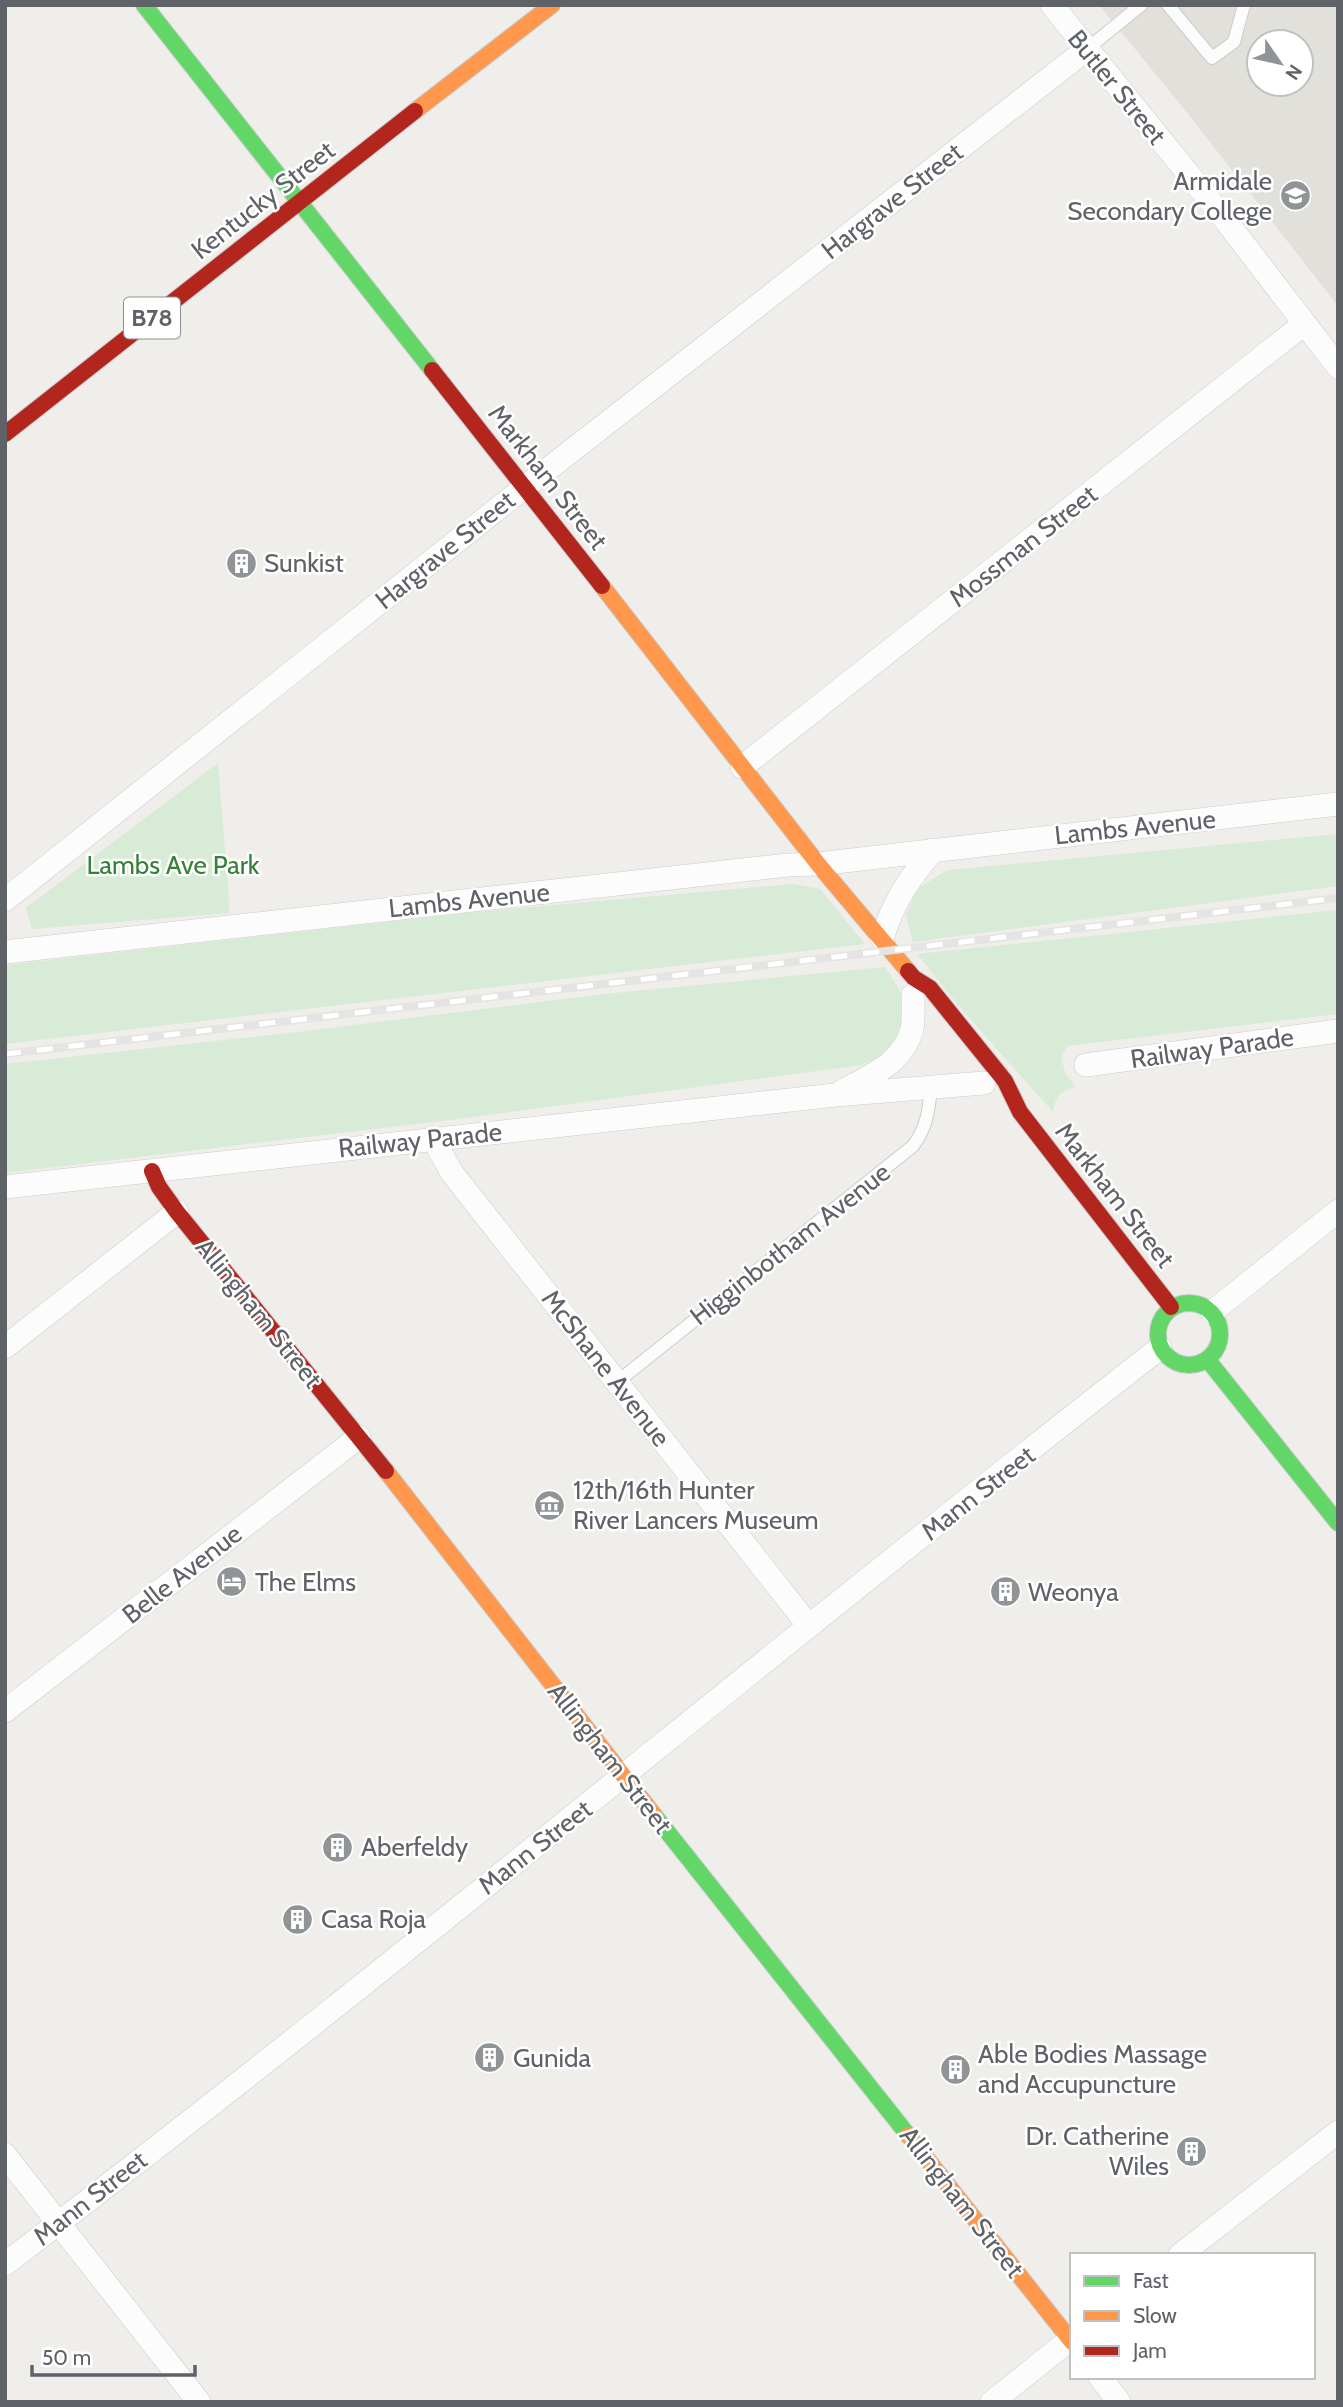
<svg xmlns="http://www.w3.org/2000/svg" width="1343" height="2407" font-family="Cabin,sans-serif">
	<style>
		.education { fill: #e2e0da; fill-rule: evenodd }
		.green { fill: #d8ebd6 }
		.lines { fill: none; stroke-linecap: round; stroke-linejoin: round }
		.lane-casing { stroke: #cbcccc; stroke-width: 14 }
		.street-casing { stroke: #cbcccc; stroke-width: 24 }
		.fast-casing { stroke: #cacacb; stroke-width: 18 }
		.slow-casing { stroke: #cacacb; stroke-width: 18 }
		.jam-casing { stroke: #cacacb; stroke-width: 18 }
		.lane { stroke: #fdfcfc; stroke-width: 12 }
		.street { stroke: #fdfcfc; stroke-width: 23 }
		.fast { stroke: #63d668; stroke-width: 16 }
		.slow { stroke: #ff974d; stroke-width: 16 }
		.jam { stroke: #b3261e; stroke-width: 16 }
		.rail-casing { stroke: #e4e4e4; stroke-width: 8 }
		.rail { stroke: #fff; stroke-width: 5; stroke-dasharray: 16; stroke-linecap: butt }
		.labels { text-anchor: middle; stroke-width: 5; stroke-linejoin: round; paint-order: stroke }
		.shield { fill: #fff; stroke: #8f9295; stroke-width: 2 }
		.shield-label { font-size: 24px; font-weight: bold; fill: #5f6368 }
		.street-label { font-size: 26px; fill: #5f6368; stroke: #fff }
		.poi-label { font-size: 26px; fill: #5f6368; stroke: #fff; text-anchor: start }
		.park-label { font-size: 26px; fill: #348238; stroke: #fff }
	</style>
	<rect width="100%" height="100%" fill="#efeeea"/>
	<path class="education" d="M1099 5H1338V306L1185 110ZM1259 42H1301V84H1259Z"/>
	<path class="green" d="M218 763 230 913 32 929 26 908Z
		M1338 834V886L913 942 906 915 917 889 947 870Z
		M793 884 820 889 865 944 5 1044V965L475 912Z
		M1338 910V1014L1067 1046 1061 1058 1066 1075 1076 1087C1061 1090 1055 1097 1053 1112L963 1011 917 954Z
		M885 967 902 994 904 1019 900 1036 888 1052 862 1065 458 1119 5 1173V1064L297 1032 604 994Z"/>
	<g class="lines">
		<defs>
			<path id="lane" d="M1168 5 1212 58 1234 42 1244 5
				M1087 49 1141 5
				M617 1382 913 1146C927 1127 929 1110 931 1087"/>
			<path id="street" d="M1052 5 1223 217 1338 367
				M742 767 1304 324
				M5 900 525 487 1087 49
				M882 938C895 899 907 882 933 850
				M5 952 788 865 818 864 1338 804
				M1086 1065 1338 1031
				M844 1090C872 1075 903 1063 912 1029 914 1018 913 1006 913 995
				M433 1139 452 1173 809 1626
				M5 1187 835 1095 984 1083
				M1212 1312 1338 1211
				M5 1347 177 1212
				M5 1711 359 1437
				M5 2155 199 2402
				M1180 2255 1338 2132
				M5 2264C396 1967 772 1649 1160 1348
				M1100 2377 1119 2402
				M992 2402 1072 2338"/>
			<path id="fast" d="M144 5 432 370
				M1158 1334a31 31 0 1 1 62 0a31 31 0 1 1-62 0Z
				M1207 1359 1338 1523
				M654 1815 908 2135"/>
			<path id="slow" d="M415 111 552 5
				M602 586 818 864 908 971
				M386 1471 654 1815
				M908 2135 1072 2342"/>
			<path id="jam" d="M432 370 602 586
				M5 434 415 111
				M908 971 914 978 930 988 1005 1081 1020 1112 1171 1307
				M152 1171 159 1187 177 1212 386 1471"/>
		</defs>
		<use href="#lane" class="lane-casing"/>
		<use href="#street" class="street-casing"/>
		<use href="#fast" class="fast-casing"/>
		<use href="#slow" class="slow-casing"/>
		<use href="#jam" class="jam-casing"/>
		<use href="#lane" class="lane"/>
		<use href="#street" class="street"/>
		<use href="#fast" class="fast"/>
		<use href="#slow" class="slow"/>
		<use href="#jam" class="jam"/>
		<defs>
			<path id="rail" d="M5 1054 1338 898"/>
		</defs>
		<use href="#rail" class="rail-casing"/>
		<use href="#rail" class="rail"/>
	</g>
	<defs>
		<symbol id="school-disc" viewBox="-11 -11 22 22"><circle r="9.5" fill="#919496" stroke="#fff"/><path d="M0-5L7-2L0 1L-7-2ZM-4 1L0 2.5L4 1V4Q0 6-4 4Z" fill="#fff"/></symbol>
		<symbol id="building-disc" viewBox="-11 -11 22 22"><circle r="9.5" fill="#919496" stroke="#fff"/><path d="M-4-6H4V6H1V3H-1V6H-4ZM-2.5-4.3h1.7v1.8h-1.7ZM.8-4.3h1.7v1.8H.8ZM-2.5-1h1.7V.8h-1.7ZM.8-1h1.7V.8H.8Z" fill="#fff"/></symbol>
		<symbol id="museum-disc" viewBox="-11 -11 22 22"><circle r="9.5" fill="#919496" stroke="#fff"/><path d="M0-6L6-3V-2H-6V-3ZM-5-1h2V3h-2ZM-1-1h2V3h-2ZM3-1h2V3H3ZM-6 4H6V6H-6Z" fill="#fff"/></symbol>
		<symbol id="hotel-disc" viewBox="-11 -11 22 22"><circle r="9.5" fill="#919496" stroke="#fff"/><path d="M-6-4.5h1.5V1H6V5H4.5V3h-9V5H-6ZM-4 0a1.8 1.8 0 1 1 3.6 0ZM.5 0V-2.5h3Q6-2.5 6 0Z" fill="#fff"/></symbol>
	</defs>
	<g fill-rule="evenodd">
		<use href="#school-disc" x="1278" y="178" width="35" height="35"/>
		<use href="#building-disc" x="224" y="546" width="35" height="35"/>
		<use href="#museum-disc" x="532" y="1488" width="35" height="35"/>
		<use href="#hotel-disc" x="214" y="1564" width="35" height="35"/>
		<use href="#building-disc" x="988" y="1574" width="35" height="35"/>
		<use href="#building-disc" x="320" y="1830" width="35" height="35"/>
		<use href="#building-disc" x="280" y="1902" width="35" height="35"/>
		<use href="#building-disc" x="472" y="2040" width="35" height="35"/>
		<use href="#building-disc" x="938" y="2052" width="35" height="35"/>
		<use href="#building-disc" x="1174" y="2134" width="35" height="35"/>
	</g>
	<g class="labels">
		<rect class="shield" x="124" y="297.5" width="56" height="41" rx="5"/>
		<g class="shield-label">
			<text x="152" y="326">B78</text>
		</g>
		<g class="street-label">
			<text transform="translate(1117 87) rotate(51)" y="9">Butler Street</text>
			<text transform="translate(263 200) rotate(-38)" y="9">Kentucky Street</text>
			<text transform="translate(892 201) rotate(-38)" y="9">Hargrave Street</text>
			<text transform="translate(548 477) rotate(52)" y="9">Markham Street</text>
			<text transform="translate(1023 546) rotate(-38)" y="9">Mossman Street</text>
			<text transform="translate(445 550) rotate(-39)" y="9">Hargrave Street</text>
			<text transform="translate(1135 827) rotate(-6)" y="9">Lambs Avenue</text>
			<text transform="translate(469 900) rotate(-6)" y="9">Lambs Avenue</text>
			<text transform="translate(1212 1048) rotate(-8)" y="9">Railway Parade</text>
			<text transform="translate(420 1140) rotate(-6)" y="9">Railway Parade</text>
			<text transform="translate(1115 1195) rotate(52)" y="9">Markham Street</text>
			<text transform="translate(790 1244) rotate(-38)" y="9">Higginbotham Avenue</text>
			<text transform="translate(259 1313) rotate(51)" y="9">Allingham Street</text>
			<text transform="translate(606 1368) rotate(52)" y="9">McShane Avenue</text>
			<text transform="translate(978 1493) rotate(-38)" y="9">Mann Street</text>
			<text transform="translate(182 1574) rotate(-38)" y="9">Belle Avenue</text>
			<text transform="translate(610 1758) rotate(52)" y="9">Allingham Street</text>
			<text transform="translate(535 1847) rotate(-38)" y="9">Mann Street</text>
			<text transform="translate(90 2198) rotate(-38)" y="9">Mann Street</text>
			<text transform="translate(962 2202) rotate(52)" y="9">Allingham Street</text>
		</g>
		<g class="poi-label">
			<text x="1272" y="190" text-anchor="end">Armidale<tspan x="1272" dy="30">Secondary College</tspan></text>
			<text x="264" y="572">Sunkist</text>
			<text x="573" y="1499">12th/16th Hunter<tspan x="573" dy="30">River Lancers Museum</tspan></text>
			<text x="255" y="1591">The Elms</text>
			<text x="1028" y="1601">Weonya</text>
			<text x="361" y="1856">Aberfeldy</text>
			<text x="321" y="1928">Casa Roja</text>
			<text x="978" y="2063">Able Bodies Massage<tspan x="978" dy="30">and Accupuncture</tspan></text>
			<text x="513" y="2067">Gunida</text>
			<text x="1169" y="2145" text-anchor="end">Dr. Catherine<tspan x="1169" dy="30">Wiles</tspan></text>
		</g>
		<g class="park-label">
			<text x="173" y="874">Lambs Ave Park</text>
		</g>
	</g>
	<rect width="1343" height="2407" fill="none" stroke="#5f6368" stroke-width="14"/>
	<rect x="1070" y="2253" width="245" height="126" fill="#ffffff" stroke="#bfc1c3" stroke-width="2"/>
	<rect x="1084" y="2276" width="35" height="10" fill="#63d668" stroke="#bfc1c3" stroke-width="2"/>
	<text x="1133" y="2288" font-size="21" fill="#5f6368">Fast</text>
	<rect x="1084" y="2311" width="35" height="10" fill="#ff974d" stroke="#bfc1c3" stroke-width="2"/>
	<text x="1133" y="2323" font-size="21" fill="#5f6368">Slow</text>
	<rect x="1084" y="2346" width="35" height="10" fill="#b3261e" stroke="#bfc1c3" stroke-width="2"/>
	<text x="1133" y="2358" font-size="21" fill="#5f6368">Jam</text>
	<g transform="translate(1280 63) rotate(124)"><circle r="33" fill="#ffffff" stroke="#bfc1c3" stroke-width="2"/>
	<path d="M0-5L12 26L0 18L-12 26Z" fill="#919496"/>
	<text y="-10" font-size="19" font-weight="bold" text-anchor="middle" fill="#5f6368">N</text>
	</g>
	<path d="M32 2365v10h163v-10" fill="none" stroke="#5f6368" stroke-width="3.5"/>
	<text x="42" y="2365" font-size="21" fill="#5f6368" stroke="#ffffff" stroke-width="5" paint-order="stroke">50 m</text>
</svg>
